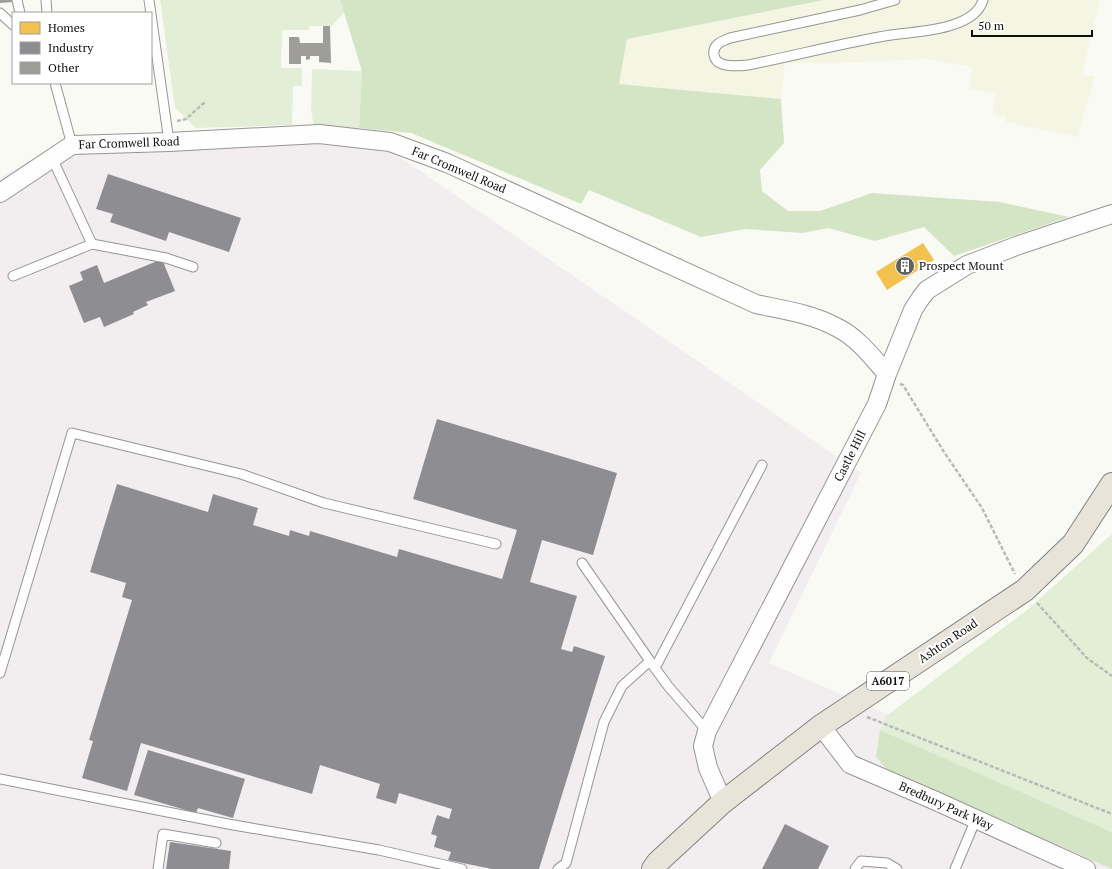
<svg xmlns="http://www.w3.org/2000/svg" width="1112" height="869" font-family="'PT Serif',serif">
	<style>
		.industrial { fill: #f2eef0 }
		.farmland { fill: #f5f5e3 }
		.green { fill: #e3eed7 }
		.forest { fill: #d4e5c6 }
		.homes { fill: #f2c14e }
		.industry { fill: #8d8d92 }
		.building { fill: #9e9d9a }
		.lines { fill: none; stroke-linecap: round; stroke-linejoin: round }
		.service-casing { stroke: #959593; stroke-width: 11 }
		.minor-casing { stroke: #959593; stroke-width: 20 }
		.trunk-casing { stroke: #828280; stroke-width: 24 }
		.path { stroke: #b9b9b8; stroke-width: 2.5; stroke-dasharray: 4 2; stroke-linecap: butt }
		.service { stroke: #fefefe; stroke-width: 9 }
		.minor { stroke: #fefefe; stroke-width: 18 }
		.trunk { stroke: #e8e4da; stroke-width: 22 }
		.labels { text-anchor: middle; stroke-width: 4; stroke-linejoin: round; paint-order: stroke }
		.shield { fill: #fff; stroke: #575757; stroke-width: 1 }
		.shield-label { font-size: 11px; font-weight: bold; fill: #0f0f0f }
		.street-label { font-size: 12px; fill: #0f0f0f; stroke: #fff }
		.poi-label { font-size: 12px; fill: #0f0f0f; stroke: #fff; text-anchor: start }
	</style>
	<rect width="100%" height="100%" fill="#fafaf5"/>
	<path class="industrial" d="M295 141 394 153 861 473 769 663 892 716 1112 858V869H0V178L45 151Z"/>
	<path class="farmland" d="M824 0H1100L1082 75 1095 76 1077 137 1006 122V116L993 115 995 94 969 89 972 67 925 59 865 62 785 63 781 99 619 84 627 39Z"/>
	<path class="green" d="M160 0H340L344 12 332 26H309V30H282L281 68H302V86H293L292 125 196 128 175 108Z
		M312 69 362 71 359 128 314 127 311 110Z
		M1112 534V832L880 730 886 716 1027 610Z"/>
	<path class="forest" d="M340 0H824L627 39 619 84 781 99 784 143 760 170 762 191 788 211H820L872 193 1000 202 1069 217 954 256 924 227 875 241 828 228 803 233 745 229 701 237 589 190 581 204 411 133 359 128 362 71Z
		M880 730 1112 832V869L887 770 876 757Z"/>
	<path class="homes" d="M923 243 934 260 887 290 876 272Z"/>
	<path class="industry" d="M108 174 241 218 229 252 169 232 166 241 110 222 113 214 96 209Z
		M162 259 175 291 146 302 148 305 133 312 134 314 104 327 100 317 84 323 69 286 83 280 80 272 97 265 104 283Z
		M437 419 617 473 593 555 542 540 530 582 577 596 561 649 572 652 574 646 605 656 539 869H492L448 860 451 852 434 847 437 836 431 834 437 815 449 819 452 809 399 793 396 804 376 798 380 784 320 765 312 794 141 743 127 791 82 778 93 741 89 740 132 600 122 597 126 583 90 572 117 484 208 512 213 494 258 508 253 525 289 536 290 530 309 536 310 531 397 557 399 549 502 579 517 530 413 499Z
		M148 750 245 779 233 818 198 808 196 813 134 795Z
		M785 824 829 846 818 869H762Z
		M170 842 231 851 229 869H166Z"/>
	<path class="building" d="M0 0H13V2L0 3Z
		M323 26H330L331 63 319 62V56H310V59L306 60V56H301V64H289V37H299L300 43H323Z"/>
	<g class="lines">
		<defs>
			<path id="service" d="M17 0 20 13
				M46 0 47 13
				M149 0 169 142
				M895 0 860 10 730 38C726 40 721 41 718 44 711 50 713 61 722 64 731 67 740 66 748 65 792 56 836 45 879 37 903 32 928 33 952 25 965 21 979 14 983 0
				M0 13 13 25
				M55 83 72 145
				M92 244 166 258 193 267
				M13 276 92 244 52 158
				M652 664 668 686 707 731
				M655 668 762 465
				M0 673 72 433 241 474 324 503 496 544
				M0 779 228 824 379 850 462 869
				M158 869 163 834 216 843
				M558 869 566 863 604 722 622 686 650 661 582 563
				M855 869 861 861 887 863 897 869
				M955 869 976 819"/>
			<path id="minor" d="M0 193 72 145 169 142 319 134 390 142 447 163 756 304C784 310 813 314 838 328 858 338 873 358 887 374
				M821 726 850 764 936 801 1086 869
				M723 802 708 768 703 746 707 731 877 404 887 374 913 310 920 299 927 290 967 265 1019 245 1112 214"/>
			<path id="trunk" d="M653 869 658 862 723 802 821 726 1025 590 1073 544 1112 484"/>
		</defs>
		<use href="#service" class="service-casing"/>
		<use href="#minor" class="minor-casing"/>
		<use href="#trunk" class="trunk-casing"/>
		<path class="path" d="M177 121 186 119 205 102
			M900 384 903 385 944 452 982 508 1015 574
			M1037 603 1087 658 1112 676
			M867 717 1112 814"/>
		<use href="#service" class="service"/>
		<use href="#minor" class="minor"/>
		<use href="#trunk" class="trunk"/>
	</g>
	<defs>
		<symbol id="building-disc" viewBox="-11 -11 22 22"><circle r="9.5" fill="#616160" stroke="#fff"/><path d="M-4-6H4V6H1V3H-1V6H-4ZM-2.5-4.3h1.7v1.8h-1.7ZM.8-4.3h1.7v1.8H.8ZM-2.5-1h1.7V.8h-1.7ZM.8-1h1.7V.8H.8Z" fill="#fff"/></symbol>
	</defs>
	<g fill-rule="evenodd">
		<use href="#building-disc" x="894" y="255" width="22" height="22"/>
	</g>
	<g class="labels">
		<rect class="shield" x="867" y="672" width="42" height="18" rx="3"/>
		<g class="shield-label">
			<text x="888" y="685">A6017</text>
		</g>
		<g class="street-label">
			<text transform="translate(129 143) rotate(-2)" y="4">Far Cromwell Road</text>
			<text transform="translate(459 170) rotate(23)" y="4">Far Cromwell Road</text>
			<text transform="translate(850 456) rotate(-63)" y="4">Castle Hill</text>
			<text transform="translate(948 641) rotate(-34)" y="4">Ashton Road</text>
			<text transform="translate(946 806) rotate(24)" y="4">Bredbury Park Way</text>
		</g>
		<g class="poi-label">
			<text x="919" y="270">Prospect Mount</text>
		</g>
	</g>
	<rect x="12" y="12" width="140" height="72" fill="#ffffff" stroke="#9f9f9f"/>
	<rect x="20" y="22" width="20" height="12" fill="#f2c14e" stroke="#9f9f9f"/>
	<text x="48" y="32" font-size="12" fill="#0f0f0f">Homes</text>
	<rect x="20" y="42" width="20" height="12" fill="#8d8d92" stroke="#9f9f9f"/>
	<text x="48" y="52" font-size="12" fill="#0f0f0f">Industry</text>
	<rect x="20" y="62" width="20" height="12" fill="#9e9d9a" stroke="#9f9f9f"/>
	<text x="48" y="72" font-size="12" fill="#0f0f0f">Other</text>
	<path d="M972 30v6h120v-6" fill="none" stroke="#0f0f0f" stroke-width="2"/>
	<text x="978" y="30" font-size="12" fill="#0f0f0f" stroke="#ffffff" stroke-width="3" paint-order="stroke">50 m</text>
</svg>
